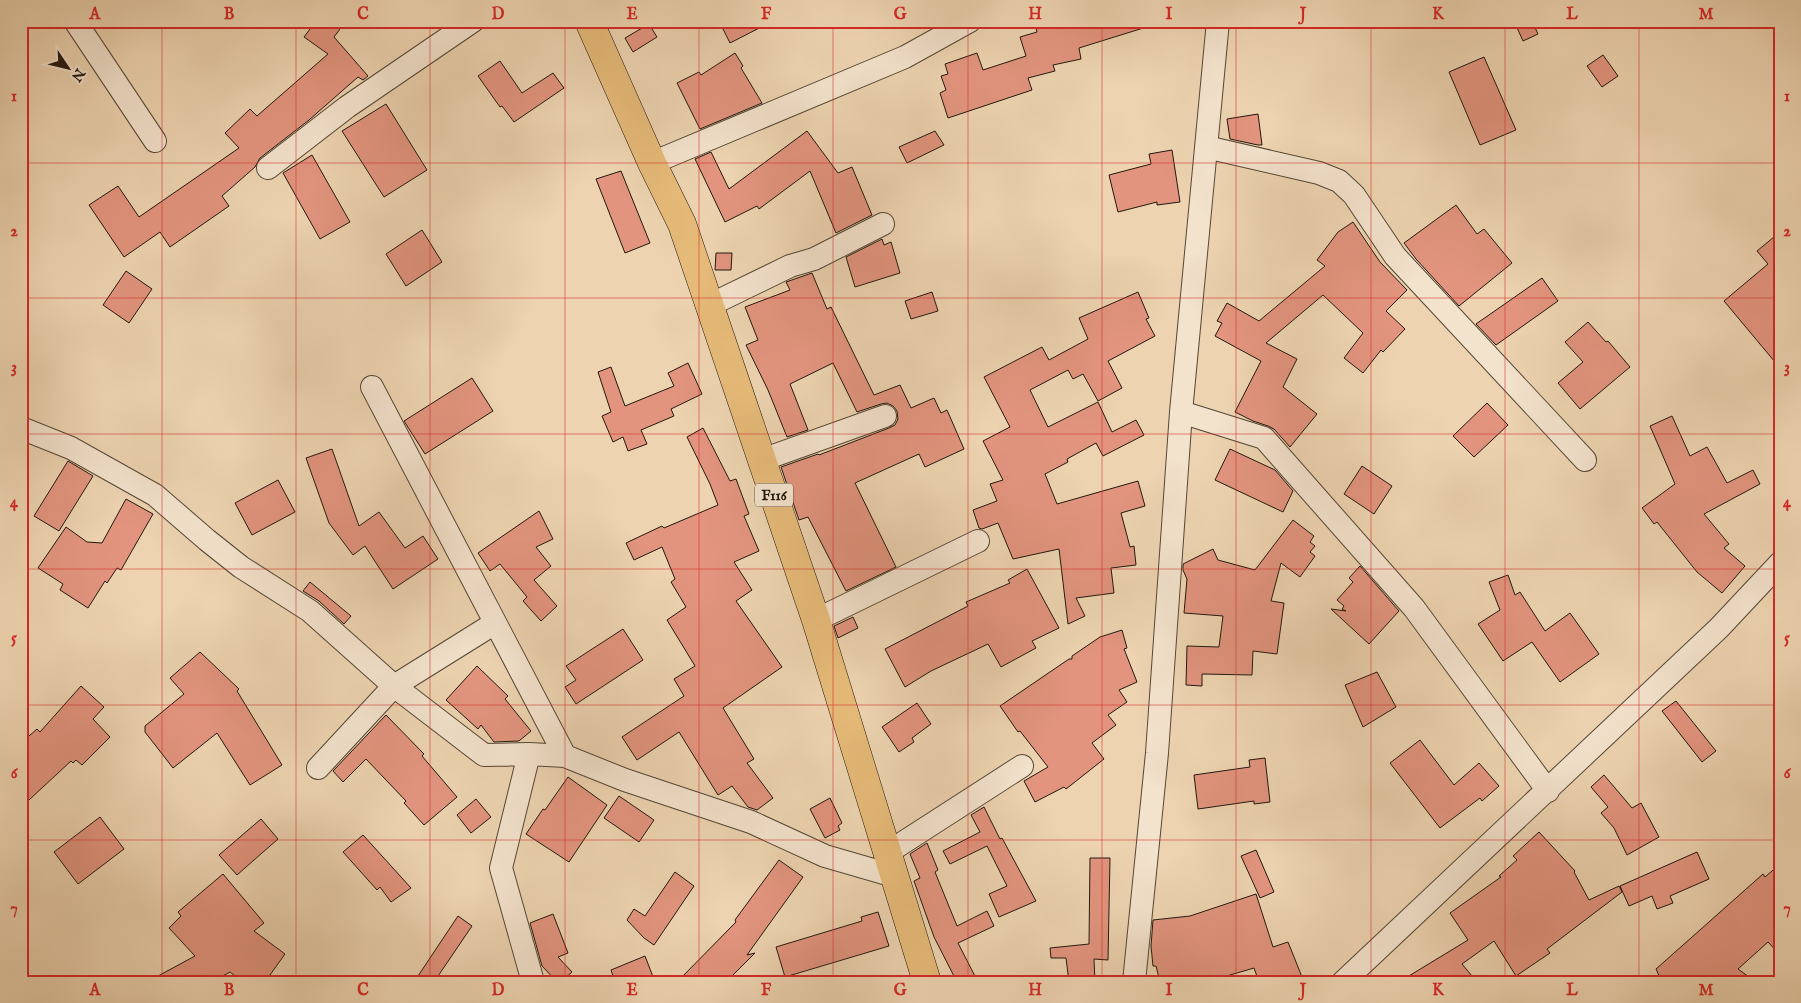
<svg xmlns="http://www.w3.org/2000/svg" width="1801" height="1003" font-family="'IM FELL English',serif">
	<style>
		.building { fill: #e2947e; stroke: #21180e }
		.lines { fill: none; stroke-linecap: round; stroke-linejoin: round }
		.minor-casing { stroke: #544736; stroke-width: 24 }
		.primary-casing { stroke: #21180e; stroke-width: 29 }
		.minor { stroke: #f3e2cc; stroke-width: 22 }
		.primary { stroke: #e6ba78; stroke-width: 28 }
		.grid { fill: none; stroke: #d62828; stroke-width: 1; stroke-opacity: 0.55 }
		.labels { text-anchor: middle; stroke-width: 4; stroke-linejoin: round; paint-order: stroke }
		.shield { fill: #f3e2cc; stroke: #605547; stroke-width: 1 }
		.shield-label { font-size: 14px; font-weight: bold; fill: #21180e }
		.neatline { fill: none; stroke: #d62828; stroke-width: 2 }
		.grid-label { font-size: 16px; text-anchor: middle; font-weight: bold; fill: #d62828 }
	</style>
	<rect width="100%" height="100%" fill="#edd3b0"/>
	<filter id="stains"><feTurbulence type="fractalNoise" baseFrequency=".004" numOctaves="4"/><feColorMatrix values="0 0 0 0 .2 0 0 0 0 .09 0 0 0 0 .02 0 0 0 .5 -.17"/></filter>
	<radialGradient id="worn" r=".72"><stop offset=".6" stop-color="#630" stop-opacity="0"/><stop offset="1" stop-color="#630" stop-opacity=".3"/></radialGradient>
	<path class="building" d="M316 21H346L334 37 368 76 363 80 358 77 309 120 260 158 255 167 222 196 229 206 170 247 160 232 124 257 89 205 118 186 139 217 239 148 225 133 250 109 257 116 328 54 304 37Z
		M719 21H773L730 43Z
		M1034 21H1152L1153 25 1079 48 1081 59 1053 65 1055 71 1028 78 1032 90 948 118 940 93 946 90 941 76 948 74 945 64 977 53 983 70 1026 56 1020 37 1037 32Z
		M1514 21H1532L1538 34 1523 41Z
		M649 24 657 37 633 52 625 38Z
		M735 53 743 66 741 68 762 103 700 129 677 83 699 72 701 75Z
		M1603 55 1618 76 1602 87 1587 66Z
		M1484 57 1516 130 1480 145 1449 72Z
		M500 61 522 93 553 73 564 88 514 122 502 106 500 107 478 76Z
		M386 104 427 170 384 197 342 131Z
		M1258 114 1262 145H1258L1230 139 1227 119Z
		M807 131 838 173 852 167 872 215 836 233 810 171 759 209 757 206 725 222 695 159 711 152 729 189Z
		M935 131 944 145 907 163 899 147Z
		M1172 150 1180 202 1157 205V202L1118 212 1109 175 1151 164 1149 154Z
		M312 155 350 222 320 239 283 173Z
		M621 171 650 243 625 253 596 179Z
		M1456 205 1477 234 1484 229 1512 263 1459 306 1416 259 1404 243Z
		M1353 222 1380 262 1407 290 1386 311 1405 329 1383 352 1381 350 1363 373 1344 358 1363 333 1323 295 1266 343 1297 359 1283 387 1317 414 1290 447 1274 429 1268 426 1253 421 1235 412 1261 361 1215 336 1222 323 1217 321 1227 303 1259 321 1325 266 1317 260 1338 232Z
		M422 230 442 262 406 286 386 254Z
		M1780 232V368L1724 301 1768 264 1757 251Z
		M882 239 884 245 891 242 900 273 855 287 846 257Z
		M716 253H732L731 270H715Z
		M126 271 152 289 129 323 103 305Z
		M812 273 827 309 831 307 874 395 900 385 911 408 934 398 941 413 947 410 964 449 925 467 919 454 855 483 896 567 846 591 808 517 799 520 781 467 818 454 819 455 889 428 895 425 898 419 897 411 893 406 887 403 881 404 857 412 833 363 790 384 808 430 787 437 768 390 746 345 758 340 745 307 790 290 786 282Z
		M1542 278 1558 301 1496 345 1476 324Z
		M932 292 938 311 911 319 905 301Z
		M1138 292 1149 318 1146 319 1155 336 1108 361 1122 388 1098 401 1083 374 1073 379 1068 370 1030 390 1048 427 1098 402 1112 432 1136 420 1144 435 1103 456 1096 443 1067 459 1068 462 1045 474 1057 504 1138 481 1145 506 1121 513 1130 547 1134 546 1136 565 1111 568 1114 593 1076 598 1085 616 1068 624 1059 549 1013 559 998 523 982 529 979 528 973 510 997 501 990 484 1003 480 983 441 1010 427 984 377 1042 347 1049 360 1088 339 1079 318Z
		M1588 322 1606 342 1608 341 1630 367 1580 409 1558 383 1583 362 1565 342Z
		M688 363 702 394 671 409 674 416 641 430 647 444 628 451 623 437 613 442 602 416 611 412 598 372 611 367 625 406 674 386 668 373Z
		M472 378 493 411 425 454 404 421Z
		M1487 403 1508 425 1474 457 1453 436Z
		M1672 416 1690 456 1707 447 1727 483 1753 470 1760 484 1704 514 1729 544 1724 548 1745 566 1722 593 1697 572 1657 522 1654 524 1642 508 1675 484 1650 426Z
		M703 428 730 481 736 479 749 514 744 516 759 551 734 562 752 590 736 601 782 667 723 708 754 759 747 763 773 798 757 810 748 807 732 786 718 795 679 732 637 760 622 737 684 696 674 679 695 666 667 620 686 607 671 582 675 579 662 547 634 560 626 543 662 526 664 528 718 505 710 484 687 437Z
		M332 449 359 526 379 512 405 548 423 536 438 559 393 589 365 546 353 555 329 523 306 458Z
		M1230 449 1275 470 1293 491 1283 512 1215 480Z
		M68 461 93 476 59 531 34 516Z
		M1362 466 1392 486 1374 514 1344 494Z
		M278 480 295 512 252 535 235 503Z
		M126 499 153 514 121 570 117 568 107 583 105 581 88 608 60 590 63 584 38 568 66 527 87 542 102 543Z
		M539 511 553 539 536 547 551 566 534 580 557 606 541 621 523 601 527 597 500 564 490 571 478 553Z
		M1293 520 1314 536 1310 542 1315 546 1310 552 1315 556 1300 577 1281 563 1271 601 1284 603 1277 654 1253 651 1252 675 1202 674V686L1186 685 1187 646 1219 647 1223 616 1184 613 1187 579 1183 570V564L1213 549 1218 560 1255 570Z
		M1360 566 1399 611 1369 644 1331 609 1346 611 1342 609 1344 606 1337 600 1353 582 1349 578Z
		M1027 569 1059 628 1032 641 1036 648 1001 667 988 644 931 671 905 687 885 649 968 606 966 602 1010 583 1008 580Z
		M1508 575 1515 595 1520 592 1545 631 1570 613 1599 654 1560 682 1532 642 1503 661 1478 624 1500 610 1489 582Z
		M310 582 351 616 344 624 319 601 303 591Z
		M853 617 858 628 838 638 834 626Z
		M623 629 643 660 576 704 565 687 576 680 566 666Z
		M1122 630 1127 648 1124 649 1137 682 1119 690 1127 702 1108 715 1116 725 1092 743 1104 759 1066 789 1064 787 1035 802 1024 781 1048 767 1020 731 1018 732 1000 706 1069 659H1072V656L1100 637Z
		M200 652 239 689 237 691 282 765 250 785 217 733 173 768 145 732V726L184 694 170 678Z
		M477 666 508 696 505 699 531 731 519 741 494 742 481 725 478 729 446 700Z
		M1377 672 1396 707 1363 727 1345 685Z
		M81 686 104 707 93 719 110 737 82 765 76 760 73 763 71 761 29 800 21 791V743L37 729 40 732Z
		M1676 701 1716 751 1702 762 1662 711Z
		M917 703 931 724 912 738 914 742 899 752 882 727Z
		M386 715 424 754 422 756 457 797 424 825 404 803 406 801 366 759 343 782 333 771Z
		M1420 740 1454 785 1479 763 1499 786 1482 801 1480 798 1440 828 1390 763Z
		M1265 758 1270 802 1254 804V801L1198 809 1194 775 1250 767 1249 760Z
		M1604 775 1632 808 1641 803 1659 837 1627 855 1614 828 1601 813 1608 807 1591 787Z
		M568 777 607 805 569 862 526 834 543 809 545 810Z
		M619 796 654 820 639 842 604 818Z
		M830 798 842 823 838 826 840 830 825 838 810 809Z
		M476 799 491 817 471 833 457 815Z
		M984 807 1000 839 1002 838 1036 901 999 917 989 894 1007 886 987 846 950 864 943 851 980 832 971 815Z
		M100 817 124 849 78 884 54 852Z
		M261 819 278 839 237 875 219 855Z
		M1539 832 1575 871 1574 872 1589 900 1619 886 1622 892 1547 949 1550 953 1516 976 1494 941 1462 964 1477 982H1399L1468 940 1450 913 1501 877 1499 876 1517 860 1513 856Z
		M363 835 411 888 391 902 380 887 377 890 343 852Z
		M927 843 938 870 935 872 957 926 987 911 994 926 958 943 978 982H957L934 937 914 881 920 878 910 854Z
		M1256 850 1274 892 1260 898 1241 856Z
		M1697 852 1709 879 1670 896 1673 903 1657 909 1652 896 1629 906 1620 886Z
		M1090 858H1110L1108 960 1094 959 1095 982H1069L1066 958H1051L1050 948 1089 944Z
		M779 860 803 877 747 955 755 953 726 982H677L736 922 735 920Z
		M1780 864V955L1768 942 1738 969 1756 982H1662L1656 969 1763 874 1765 877Z
		M675 872 694 886 654 945 644 938 627 920 634 909 645 916Z
		M223 874 264 923 254 931 285 954 265 982H243L230 972 212 982H147L195 956 169 928 181 916 178 912Z
		M1256 894 1273 947 1288 942 1304 982H1259L1254 968 1206 982H1160L1156 966H1153L1151 946 1153 920 1190 916Z
		M878 912 889 946 785 977 776 947 862 921 861 917Z
		M553 914 568 953 558 957 572 972 561 982H557L542 966 530 923Z
		M458 916 472 926 434 982H414Z
		M645 956 655 982H615L611 970Z"/>
	<g class="lines">
		<defs>
			<path id="minor" d="M75 21 155 141
				M1206 147 1319 173 1339 181 1354 195 1395 256 1585 460
				M652 163 905 57 970 21
				M268 168 347 107 473 21
				M710 305 790 266 814 259 883 224
				M372 387 565 756
				M1181 412 1264 438 1414 608 1548 791
				M21 428 71 448 155 495 207 540 241 567 310 611 394 686 484 755 529 754 565 756 625 780 751 822 825 856 894 876
				M762 460 885 416
				M816 620 978 541
				M529 754 501 868 533 982
				M318 768 394 686 495 623
				M887 853 1022 766
				M1134 982 1157 753 1181 412 1218 21
				M1343 982 1719 628 1780 563"/>
			<path id="primary" d="M589 21 652 163 682 224 816 620 927 982"/>
		</defs>
		<use href="#minor" class="minor-casing"/>
		<use href="#primary" class="primary-casing"/>
		<use href="#minor" class="minor"/>
		<use href="#primary" class="primary"/>
	</g>
	<path class="grid" d="M162 21V982M296 21V982M430 21V982M565 21V982M699 21V982M833 21V982M968 21V982M1102 21V982M1236 21V982M1371 21V982M1505 21V982M1639 21V982M21 163H1780M21 298H1780M21 434H1780M21 569H1780M21 705H1780M21 840H1780"/>
	<g class="labels">
		<rect class="shield" x="755" y="483.5" width="38" height="23" rx="4"/>
		<g class="shield-label">
			<text x="774" y="500">F116</text>
		</g>
	</g>
	<rect width="1801" height="1003" fill="none" stroke="#edd3b0" stroke-width="55"/>
	<g transform="translate(68 68) rotate(125)" stroke="#f3e2cc" stroke-width="4" paint-order="stroke">
	<path d="M0-4L9 19L0 12L-9 19Z" fill="#21180e"/>
	<text y="-8" font-size="14" font-weight="bold" text-anchor="middle" fill="#21180e">N</text>
	</g>
	<rect x="28" y="28" width="1746" height="948" class="neatline"/>
	<g class="grid-label">
		<text x="95" y="19">A</text>
		<text x="229" y="19">B</text>
		<text x="363" y="19">C</text>
		<text x="498" y="19">D</text>
		<text x="632" y="19">E</text>
		<text x="766" y="19">F</text>
		<text x="900" y="19">G</text>
		<text x="1035" y="19">H</text>
		<text x="1169" y="19">I</text>
		<text x="1303" y="19">J</text>
		<text x="1438" y="19">K</text>
		<text x="1572" y="19">L</text>
		<text x="1706" y="19">M</text>
		<text x="14" y="101">1</text>
		<text x="1787" y="101">1</text>
		<text x="14" y="236">2</text>
		<text x="1787" y="236">2</text>
		<text x="14" y="372">3</text>
		<text x="1787" y="372">3</text>
		<text x="14" y="507">4</text>
		<text x="1787" y="507">4</text>
		<text x="14" y="643">5</text>
		<text x="1787" y="643">5</text>
		<text x="14" y="778">6</text>
		<text x="1787" y="778">6</text>
		<text x="14" y="913">7</text>
		<text x="1787" y="913">7</text>
		<text x="95" y="995">A</text>
		<text x="229" y="995">B</text>
		<text x="363" y="995">C</text>
		<text x="498" y="995">D</text>
		<text x="632" y="995">E</text>
		<text x="766" y="995">F</text>
		<text x="900" y="995">G</text>
		<text x="1035" y="995">H</text>
		<text x="1169" y="995">I</text>
		<text x="1303" y="995">J</text>
		<text x="1438" y="995">K</text>
		<text x="1572" y="995">L</text>
		<text x="1706" y="995">M</text>
	</g>
	<rect width="100%" height="100%" filter="url(#stains)"/>
	<rect width="100%" height="100%" fill="url(#worn)"/>
</svg>
